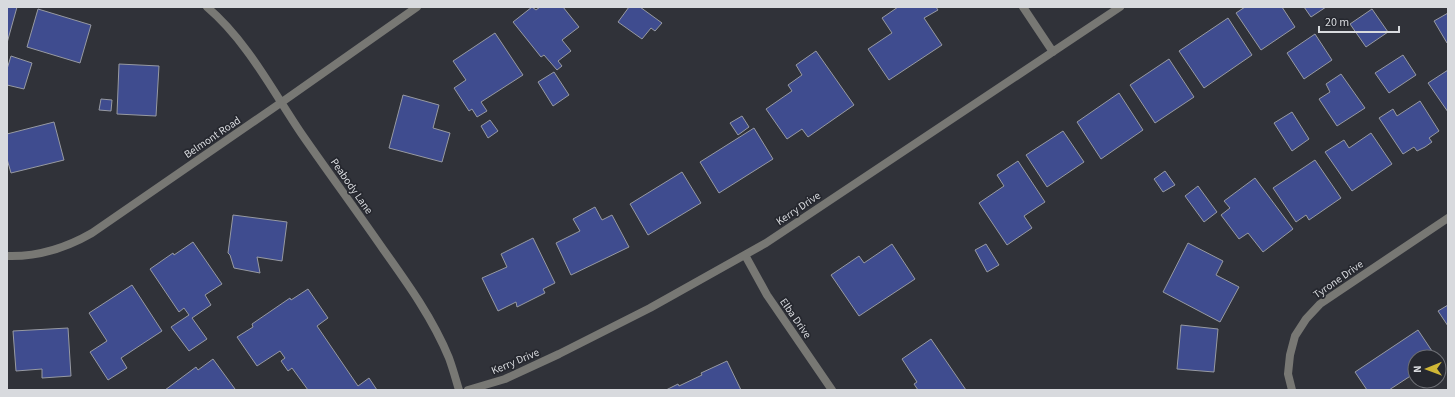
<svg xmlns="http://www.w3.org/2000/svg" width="1455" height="397" font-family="'Source Sans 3',sans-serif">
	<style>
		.building { fill: #3f4c8f; stroke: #979aa2 }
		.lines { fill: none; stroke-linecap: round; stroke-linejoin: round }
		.street { stroke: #787874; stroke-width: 8 }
		.labels { text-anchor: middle; stroke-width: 3.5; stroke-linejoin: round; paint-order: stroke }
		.street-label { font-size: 11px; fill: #d8dade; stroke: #26282f }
	</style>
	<rect width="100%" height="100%" fill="#303239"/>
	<path class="building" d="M7 7H17L7 43Z
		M532 7 536 10 540 7H563L579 27 562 40 571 51 558 61 562 66 557 70 544 55 541 57 513 22Z
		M629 7H640L662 23 655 31 651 28 642 39 618 22Z
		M898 7H936L938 10 924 18 942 45 889 80 868 49 892 33 882 18Z
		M1245 7H1282L1295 27 1261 50 1236 13Z
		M1304 7H1326L1311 17Z
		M38 9 91 25 80 63 27 47Z
		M1372 9 1388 32 1366 47 1350 24Z
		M1448 13V42L1447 43 1434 21Z
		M1228 18 1252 55 1204 88 1179 51Z
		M495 33 523 75 481 102 487 111 477 117 472 109 469 111 454 88 466 80 453 61Z
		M1315 34 1332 60 1304 79 1287 53Z
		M816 51 854 105 808 137 802 129 787 139 766 109 792 91 788 85 802 75 796 65Z
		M1403 55 1416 75 1389 93 1375 73Z
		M11 56 32 63 24 89 7 85V69Z
		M1169 59 1194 97 1155 123 1130 85Z
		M119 64 159 66 156 116 117 114Z
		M1448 70V112L1428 83Z
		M554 72 569 95 553 106 538 82Z
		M1341 74 1365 108 1337 126 1319 99 1330 92 1326 84Z
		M1119 93 1143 130 1101 159 1077 122Z
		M403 95 439 105 433 128 450 133 442 162 389 148Z
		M101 99 112 100 111 111 99 110Z
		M1420 101 1439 131 1429 138 1432 142 1425 147 1417 151 1414 147 1403 154 1379 118 1393 109 1397 116Z
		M1292 112 1309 139 1292 151 1274 123Z
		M742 116 749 127 738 135 730 123Z
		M490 120 498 131 488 138 481 126Z
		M54 122 64 160 11 173 7 159V134Z
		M754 128 773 159 719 193 700 162Z
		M1063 131 1084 162 1047 187 1026 155Z
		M1371 133 1392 164 1352 191 1325 152 1344 140 1349 148Z
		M1315 160 1341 198 1309 220 1306 215 1296 222 1273 188Z
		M1018 161 1045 202 1024 216 1032 228 1007 245 979 203 1004 186 997 175Z
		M1165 171 1175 185 1163 192 1154 179Z
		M682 172 701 203 648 235 630 204Z
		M1255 178 1293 229 1263 252 1248 233 1239 239 1221 215 1230 208 1224 201Z
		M1198 186 1217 212 1204 222 1185 196Z
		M595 207 602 220 612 215 629 247 571 275 556 243 580 231 573 219Z
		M233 215 287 222 282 261 257 257 260 273 234 268 230 255 228 253Z
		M533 238 555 283 543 289 545 293 517 307 516 302 498 311 482 278 507 267 501 254Z
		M193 242 222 284 205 295 211 305 192 318 207 339 189 351 171 327 189 315 184 308 179 312 150 269 173 253 174 255Z
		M1188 243 1223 261 1216 275 1239 287 1220 322 1163 292Z
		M892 244 915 279 859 316 831 275 859 256 864 263Z
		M986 244 999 265 987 272 975 250Z
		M132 285 162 331 121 358 127 368 108 380 90 352 107 341 89 313Z
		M308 289 328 318 317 326 358 386 369 378 377 390H308L292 368 288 371 281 361 285 358 280 351 257 366 237 337 253 327 252 324 290 298 291 300Z
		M1448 305V326L1438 311Z
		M1181 325 1218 329 1214 372 1177 369Z
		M68 328 71 376 42 378V369L16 371 13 331Z
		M1418 330 1436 357H1415V373L1389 390H1367L1355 372Z
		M931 339 933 342 966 390H918L914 384 917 382 902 359Z
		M213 359 235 389 234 390H165L196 367 198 370Z
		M727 361 741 390H666L678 384 679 386 702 375 701 373Z"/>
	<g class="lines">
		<path class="street" d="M207 7C247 41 272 90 301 133 328 172 356 210 383 249 408 284 433 319 449 358 453 369 456 380 459 390
			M1023 7 1053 52
			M745 255 767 295 832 390
			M7 256C37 257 66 248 92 233L282 102 417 7
			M468 390 505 379 559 354 650 308 766 243 1120 7
			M1292 390 1288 374 1290 355 1295 336 1306 319 1320 304 1448 218"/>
	</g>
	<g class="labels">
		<g class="street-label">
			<text transform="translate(212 137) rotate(-34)" y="4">Belmont Road</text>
			<text transform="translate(352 186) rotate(55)" y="4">Peabody Lane</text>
			<text transform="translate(798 208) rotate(-34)" y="4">Kerry Drive</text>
			<text transform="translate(1338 279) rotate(-35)" y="4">Tyrone Drive</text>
			<text transform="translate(796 318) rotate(55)" y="4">Elba Drive</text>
			<text transform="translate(515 361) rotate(-23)" y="4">Kerry Drive</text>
		</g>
	</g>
	<rect width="1455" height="397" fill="none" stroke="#d8dade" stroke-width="16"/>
	<g transform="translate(1427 369) rotate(269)"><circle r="19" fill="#26282f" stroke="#6d6f75"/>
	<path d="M0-3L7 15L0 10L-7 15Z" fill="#d0b736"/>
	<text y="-6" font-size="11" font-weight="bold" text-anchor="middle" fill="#d8dade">N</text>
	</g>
	<path d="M1319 26v6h80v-6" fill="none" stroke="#d8dade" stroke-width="2"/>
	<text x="1325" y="26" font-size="12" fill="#d8dade" stroke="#26282f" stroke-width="3" paint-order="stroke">20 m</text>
</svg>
